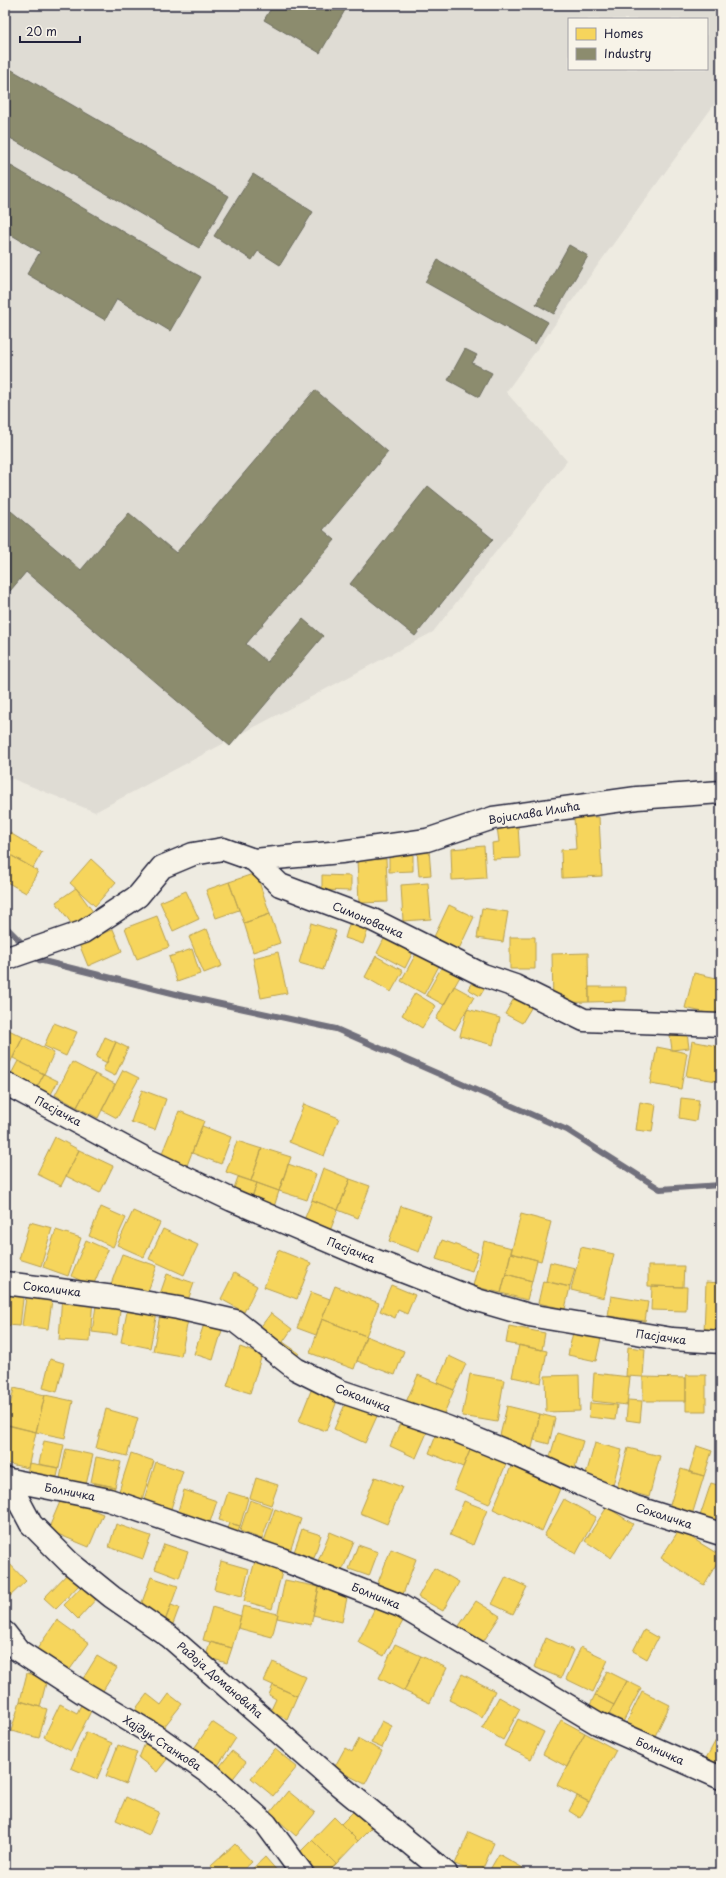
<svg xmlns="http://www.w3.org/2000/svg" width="726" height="1878" font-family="'Playpen Sans',sans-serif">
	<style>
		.built { fill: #dfdcd4; fill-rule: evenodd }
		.homes { fill: #f6d55c; stroke: #b69f52 }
		.industry { fill: #8c8c6e; stroke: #6c6c5f }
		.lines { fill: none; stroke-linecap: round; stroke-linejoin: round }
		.stream { stroke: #716f7b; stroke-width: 6 }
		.minor-casing { stroke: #22223b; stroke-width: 25 }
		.major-casing { stroke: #22223b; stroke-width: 25 }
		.minor { stroke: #f7f3e8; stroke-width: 22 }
		.major { stroke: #f7f3e8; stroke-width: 22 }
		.labels { text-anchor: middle; stroke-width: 4; stroke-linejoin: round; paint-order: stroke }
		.street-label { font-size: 11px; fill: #22223b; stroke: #f7f3e8 }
	</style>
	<rect width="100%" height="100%" fill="#eeebe1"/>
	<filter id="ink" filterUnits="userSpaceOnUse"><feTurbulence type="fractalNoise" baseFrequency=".025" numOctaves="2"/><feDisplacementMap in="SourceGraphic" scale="8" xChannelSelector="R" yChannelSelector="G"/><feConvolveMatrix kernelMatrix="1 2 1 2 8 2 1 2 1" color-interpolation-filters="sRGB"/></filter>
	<g filter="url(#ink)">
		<path class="built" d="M5 5H721V95L506 392 567 461 433 632 95 812 13 779 5 780ZM569 19H707V69H569Z"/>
		<path class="homes" d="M599 817 602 876 562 878 561 850 576 849 574 818Z
			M518 825 520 858 493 859 492 843 499 842 497 827Z
			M10 833 42 852 33 868 5 852V842Z
			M484 846 486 878 452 880 451 849Z
			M417 850H429L431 875 419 876Z
			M5 852 38 871 26 893 5 881Z
			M413 852V871L389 872V853Z
			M91 859 116 882 95 906 70 883Z
			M386 859 388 902 359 903 357 860Z
			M256 873 270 914 244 923 229 882Z
			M322 875 351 876V891L322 890Z
			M229 882 239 910 216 918 206 890Z
			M428 883 431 919 403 921 401 885Z
			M76 888 96 916 76 930 56 902Z
			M186 891 199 919 173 931 160 902Z
			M449 905 474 917 458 951 433 939Z
			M482 908 508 912 503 942 477 938Z
			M270 914 280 943 253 952 244 923Z
			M157 916 169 947 137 959 125 928Z
			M351 918 370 924 363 944 345 938Z
			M311 923 336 931 323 970 299 963Z
			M113 929 122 951 88 966 79 944Z
			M207 929 222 966 204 973 189 937Z
			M386 935 414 950 405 968 377 953Z
			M510 937H535V969H510Z
			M192 949 200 974 177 982 169 957Z
			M278 952 287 993 261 998 253 958Z
			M417 952 440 964 424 994 401 981Z
			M588 953 589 1002 553 1003 552 954Z
			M376 956 403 971 391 992 365 977Z
			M444 963 462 973 444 1005 426 995Z
			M694 973 721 979V995L716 1015 685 1008Z
			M477 974 489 981 480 996 468 989Z
			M454 986 474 997 455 1030 436 1019Z
			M589 987H626V1001L589 1002Z
			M415 993 436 1006 422 1028 402 1015Z
			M517 993 534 1003 522 1023 505 1014Z
			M467 1009 500 1018 493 1045 460 1036Z
			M54 1023 77 1032 66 1056 44 1046Z
			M5 1028 23 1037 7 1069 5 1068Z
			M687 1033 689 1048 672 1050 670 1035Z
			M23 1037 54 1053 44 1074 13 1058Z
			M105 1037 116 1042 107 1063 96 1057Z
			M692 1041 721 1047 717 1081 686 1076Z
			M116 1042 128 1048 115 1076 103 1070Z
			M657 1047 687 1053 681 1089 650 1084Z
			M18 1061 44 1074 36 1089 10 1076Z
			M72 1062 95 1074 77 1107 55 1095Z
			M123 1070 139 1078 117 1118 102 1110Z
			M44 1074 58 1081 50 1096 36 1089Z
			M95 1074 115 1084 98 1118 77 1107Z
			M142 1090 166 1099 155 1130 131 1122Z
			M681 1098 699 1100 696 1121 679 1118Z
			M640 1102 656 1105 652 1132 636 1130Z
			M304 1104 339 1118 324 1156 289 1142Z
			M179 1111 204 1121 186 1168 160 1158Z
			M202 1126 231 1137 221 1164 192 1153Z
			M55 1137 79 1150 61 1186 37 1174Z
			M237 1141 262 1149 251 1181 226 1172Z
			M262 1148 291 1157 279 1191 251 1181Z
			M79 1150 113 1166 100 1193 66 1176Z
			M288 1164 316 1174 307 1200 279 1191Z
			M323 1168 350 1179 338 1210 312 1200Z
			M238 1177 257 1183 252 1197 233 1191Z
			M350 1179 370 1186 358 1218 338 1210Z
			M257 1183 279 1191 274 1207 251 1200Z
			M312 1200 338 1210 330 1231 304 1220Z
			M401 1206 431 1216 419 1252 389 1241Z
			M101 1207 126 1218 113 1247 89 1236Z
			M133 1211 160 1223 144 1257 117 1245Z
			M521 1214 551 1222 541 1261 511 1253Z
			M30 1222 52 1228 41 1266 19 1259Z
			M163 1229 198 1245 184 1275 149 1259Z
			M56 1230 81 1238 68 1276 43 1267Z
			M86 1240 108 1250 93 1286 71 1276Z
			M442 1240 478 1253 472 1271 436 1259Z
			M484 1241 512 1248 501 1293 473 1286Z
			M581 1247 614 1254 604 1298 571 1290Z
			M278 1250 311 1263 297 1299 264 1287Z
			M511 1253 537 1260 532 1281 506 1274Z
			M122 1254 157 1266 146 1297 111 1284Z
			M550 1262 575 1268 570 1287 546 1281Z
			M648 1266H684L683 1287 648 1286Z
			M234 1273 257 1286 244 1312 221 1299Z
			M167 1274 194 1283 186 1306 159 1297Z
			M506 1274 532 1281 527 1300 501 1293Z
			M543 1281 570 1287 565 1309 538 1303Z
			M706 1282 721 1283V1333L704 1332Z
			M391 1285 415 1295 407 1314 398 1310 395 1318 380 1311Z
			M335 1286 379 1303 366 1336 322 1319Z
			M652 1286 687 1287 686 1311 651 1310Z
			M5 1289 24 1290 20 1326 5 1325Z
			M27 1290 53 1293 48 1329 22 1326Z
			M311 1292 330 1299 316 1335 297 1328Z
			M62 1294 93 1297 90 1342 59 1340Z
			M611 1296 648 1302 645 1321 608 1316Z
			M97 1299 121 1302 117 1335 92 1332Z
			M128 1307 157 1313 150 1348 121 1342Z
			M271 1313 292 1329 278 1349 256 1333Z
			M160 1315 188 1320 181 1356 153 1351Z
			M322 1319 366 1336 354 1369 310 1353Z
			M205 1321 223 1327 213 1360 194 1354Z
			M509 1326 545 1333 542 1350 506 1343Z
			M573 1332 601 1338 596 1361 568 1355Z
			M366 1336 404 1351 395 1375 357 1361Z
			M283 1342 299 1353 294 1361 278 1349Z
			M519 1345 547 1351 541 1383 512 1377Z
			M240 1347 262 1355 250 1393 227 1386Z
			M628 1347 645 1349 643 1377 626 1376Z
			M449 1356 466 1364 454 1390 437 1383Z
			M50 1359 64 1363 57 1392 43 1388Z
			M594 1373 630 1377 627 1405 592 1401Z
			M470 1374 504 1380 497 1422 462 1416Z
			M418 1375 454 1390 442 1418 406 1402Z
			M579 1375 580 1411 546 1412 545 1376Z
			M686 1375H706V1411H686Z
			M643 1377 686 1378V1401H643Z
			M14 1388 45 1395 36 1432 6 1425Z
			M312 1388 338 1398 326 1431 299 1421Z
			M45 1395 73 1401 65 1438 36 1432Z
			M347 1400 378 1414 365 1443 334 1429Z
			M628 1400 642 1401 640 1422 626 1420Z
			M590 1403 617 1405 615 1420 589 1417Z
			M507 1406 540 1414 531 1452 498 1444Z
			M106 1409 138 1418 127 1456 96 1448Z
			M540 1414 555 1418 549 1444 534 1440Z
			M403 1417 429 1428 416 1458 390 1446Z
			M5 1424 36 1432 28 1468 5 1463Z
			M437 1433 471 1448 463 1467 429 1453Z
			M557 1433 583 1441 574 1471 548 1463Z
			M44 1441 64 1445 59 1468 39 1464Z
			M595 1443 622 1450 613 1485 585 1478Z
			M697 1446 712 1451 704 1476 689 1472Z
			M471 1448 507 1462 489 1504 454 1489Z
			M628 1448 660 1456 649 1497 617 1488Z
			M66 1449 93 1455 85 1489 59 1483Z
			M131 1453 154 1461 142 1499 119 1491Z
			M96 1457 121 1462 115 1487 91 1482Z
			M156 1462 183 1471 168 1518 141 1509Z
			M513 1462 562 1484 542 1531 493 1509Z
			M29 1463 59 1468 56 1481 27 1475Z
			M681 1469 704 1476 692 1515 669 1508Z
			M375 1477 402 1487 387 1524 360 1513Z
			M256 1478 278 1485 271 1505 250 1498Z
			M94 1483 115 1487 113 1497 92 1493Z
			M711 1483 721 1486V1525L699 1519Z
			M184 1490 217 1501 208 1528 176 1518Z
			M228 1492 248 1498 240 1526 219 1520Z
			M62 1497 103 1514 89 1547 48 1530Z
			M564 1499 596 1517 576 1554 544 1536Z
			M250 1500 273 1508 262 1539 240 1531Z
			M464 1501 487 1510 473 1545 450 1535Z
			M607 1507 633 1524 611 1558 585 1541Z
			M275 1509 301 1519 288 1557 262 1547Z
			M229 1523 240 1526 236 1538 225 1535Z
			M116 1524 151 1536 143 1559 109 1547Z
			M302 1529 321 1535 314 1558 294 1552Z
			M679 1530 721 1556 704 1585 661 1558Z
			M330 1532 354 1542 342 1571 318 1561Z
			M164 1544 188 1552 179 1578 155 1569Z
			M358 1545 378 1552 369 1576 349 1569Z
			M391 1549 416 1559 403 1594 377 1585Z
			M5 1559 26 1581 5 1601Z
			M221 1561 249 1569 242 1596 214 1589Z
			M255 1561 283 1569 272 1609 244 1601Z
			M434 1568 459 1582 443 1611 418 1597Z
			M71 1570 83 1581 56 1609 44 1598Z
			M151 1577 178 1586 165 1621 139 1611Z
			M506 1577 527 1587 513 1614 492 1604Z
			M285 1580 319 1587 311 1625 277 1618Z
			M84 1584 98 1597 78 1619 64 1605Z
			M319 1587 348 1593 342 1622 313 1615Z
			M476 1601 500 1616 483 1642 459 1626Z
			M171 1605 179 1608 173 1624 165 1621Z
			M243 1606 278 1614 272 1637 238 1628Z
			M376 1606 403 1621 384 1656 358 1642Z
			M212 1607 241 1616 232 1648 203 1640Z
			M57 1620 89 1643 68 1672 37 1649Z
			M644 1630 658 1638 647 1659 633 1651Z
			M546 1638 573 1650 561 1678 534 1667Z
			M210 1642 232 1648 227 1663 206 1657Z
			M395 1644 421 1656 404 1691 379 1678Z
			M581 1647 608 1660 593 1692 566 1679Z
			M97 1656 117 1668 101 1694 81 1682Z
			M421 1656 447 1668 430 1703 404 1691Z
			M273 1662 306 1677 297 1696 264 1681Z
			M607 1671 627 1681 614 1705 595 1695Z
			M27 1673 47 1679 40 1707 20 1701Z
			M462 1674 495 1691 482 1717 449 1700Z
			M627 1681 641 1688 623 1722 609 1714Z
			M273 1685 297 1696 287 1719 270 1712 276 1699 269 1695Z
			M642 1691 670 1705 653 1740 625 1726Z
			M147 1694 161 1705 169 1694 182 1704 160 1732 134 1711Z
			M595 1695 614 1705 606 1721 587 1711Z
			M499 1697 520 1709 503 1740 482 1728Z
			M20 1701 47 1709 39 1738 11 1731Z
			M83 1701 93 1707 71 1751 44 1737 60 1704 77 1713Z
			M518 1719 544 1732 531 1759 504 1746Z
			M561 1720 585 1733 567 1767 543 1754Z
			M382 1721 392 1726 382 1748 371 1743Z
			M212 1722 236 1738 217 1767 193 1750Z
			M721 1731V1769L705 1760Z
			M86 1732 112 1743 97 1779 71 1768Z
			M585 1733 616 1750 589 1802 557 1785Z
			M359 1739 382 1751 365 1784 334 1768 345 1748 352 1752Z
			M146 1741 168 1758 157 1772 139 1758Z
			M118 1745 137 1752 126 1784 106 1776Z
			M275 1749 297 1767 273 1796 251 1778Z
			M232 1751 246 1762 231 1781 217 1770Z
			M288 1791 315 1813 296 1836 270 1813Z
			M577 1796 589 1802 580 1818 569 1811Z
			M126 1797 159 1812 149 1835 116 1820Z
			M354 1811 371 1828 358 1841 341 1824Z
			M334 1817 358 1841 336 1864 312 1840Z
			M469 1832 494 1843 481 1873H476L455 1864Z
			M312 1840 336 1864 327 1873H319L299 1853Z
			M235 1844 252 1862 240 1873H217L211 1866Z
			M499 1854 523 1868 521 1873H488Z
			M265 1857 279 1873H248Z"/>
		<path class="industry" d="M273 5H348L320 53 264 20Z
			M5 66 229 196 199 248 5 135Z
			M11 166 201 277 170 331 117 299 105 320 27 274 40 252 5 231V176Z
			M253 174 313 212 280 265 258 251 252 260 214 236Z
			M569 245 588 256 554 314 536 304Z
			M438 260 548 322 535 344 425 282Z
			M465 349 477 355 472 363 492 373 479 397 448 380Z
			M315 390 388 452 323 530 335 540 246 644 267 662 303 619 323 636 230 746 26 572 5 597V506L81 570 129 513 176 553Z
			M428 486 493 539 415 636 350 584Z"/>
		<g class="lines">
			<path class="stream" d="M5 926 27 948
				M33 954 39 960 184 996 336 1029 567 1130 660 1189 721 1185"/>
			<defs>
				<path id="minor" d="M254 860 341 852 427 840 493 818 637 798 721 792
					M5 959 83 932 138 896 162 867 193 854 223 849 254 860 280 885 373 920 483 975 515 986 584 1020 721 1025
					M5 1283 114 1297 178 1308 235 1321 296 1369 340 1391 447 1427 513 1454 580 1484 635 1507 721 1534
					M5 1479 109 1500 281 1559 401 1606 597 1723 721 1778
					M7 1479 31 1524 70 1563 112 1597 170 1637 338 1784 446 1873
					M5 1633 19 1651 82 1692 159 1738 210 1774 266 1824 302 1873"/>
				<path id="major" d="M5 1083 148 1160 232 1200 361 1255 477 1300 529 1315 672 1339 721 1342"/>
			</defs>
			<use href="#minor" class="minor-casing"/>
			<use href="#major" class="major-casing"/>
			<use href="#minor" class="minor"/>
			<use href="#major" class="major"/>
		</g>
	</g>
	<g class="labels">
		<g class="street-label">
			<text transform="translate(534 813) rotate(-9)" y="4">Војислава Илића</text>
			<text transform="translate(368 920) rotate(23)" y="4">Симоновачка</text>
			<text transform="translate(58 1111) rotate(28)" y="4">Пасјачка</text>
			<text transform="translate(351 1250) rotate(22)" y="4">Пасјачка</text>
			<text transform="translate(52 1289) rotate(7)" y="4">Соколичка</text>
			<text transform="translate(661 1337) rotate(8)" y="4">Пасјачка</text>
			<text transform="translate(363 1398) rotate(21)" y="4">Соколичка</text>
			<text transform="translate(70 1492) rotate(11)" y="4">Болничка</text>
			<text transform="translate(664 1516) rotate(18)" y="4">Соколичка</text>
			<text transform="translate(376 1596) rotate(22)" y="4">Болничка</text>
			<text transform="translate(220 1680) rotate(41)" y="4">Радоја Домановића</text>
			<text transform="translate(162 1743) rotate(33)" y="4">Хајдук Станкова</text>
			<text transform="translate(660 1751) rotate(24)" y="4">Болничка</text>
		</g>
	</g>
	<rect width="726" height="1878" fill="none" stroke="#f7f3e8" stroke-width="20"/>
	<rect x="10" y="10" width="706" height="1858" fill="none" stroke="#22223b" stroke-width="1.5" filter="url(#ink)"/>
	<rect x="568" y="18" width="140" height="52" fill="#f7f3e8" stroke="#a29fa3"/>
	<rect x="576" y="28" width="20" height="12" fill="#f6d55c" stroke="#a29fa3"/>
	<text x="604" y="38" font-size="12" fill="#22223b">Homes</text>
	<rect x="576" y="48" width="20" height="12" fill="#8c8c6e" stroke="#a29fa3"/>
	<text x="604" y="58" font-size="12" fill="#22223b">Industry</text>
	<path d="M20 36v6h60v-6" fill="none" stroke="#22223b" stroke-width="2"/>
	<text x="26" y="36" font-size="12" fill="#22223b" stroke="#f7f3e8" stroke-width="3" paint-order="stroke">20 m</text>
</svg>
